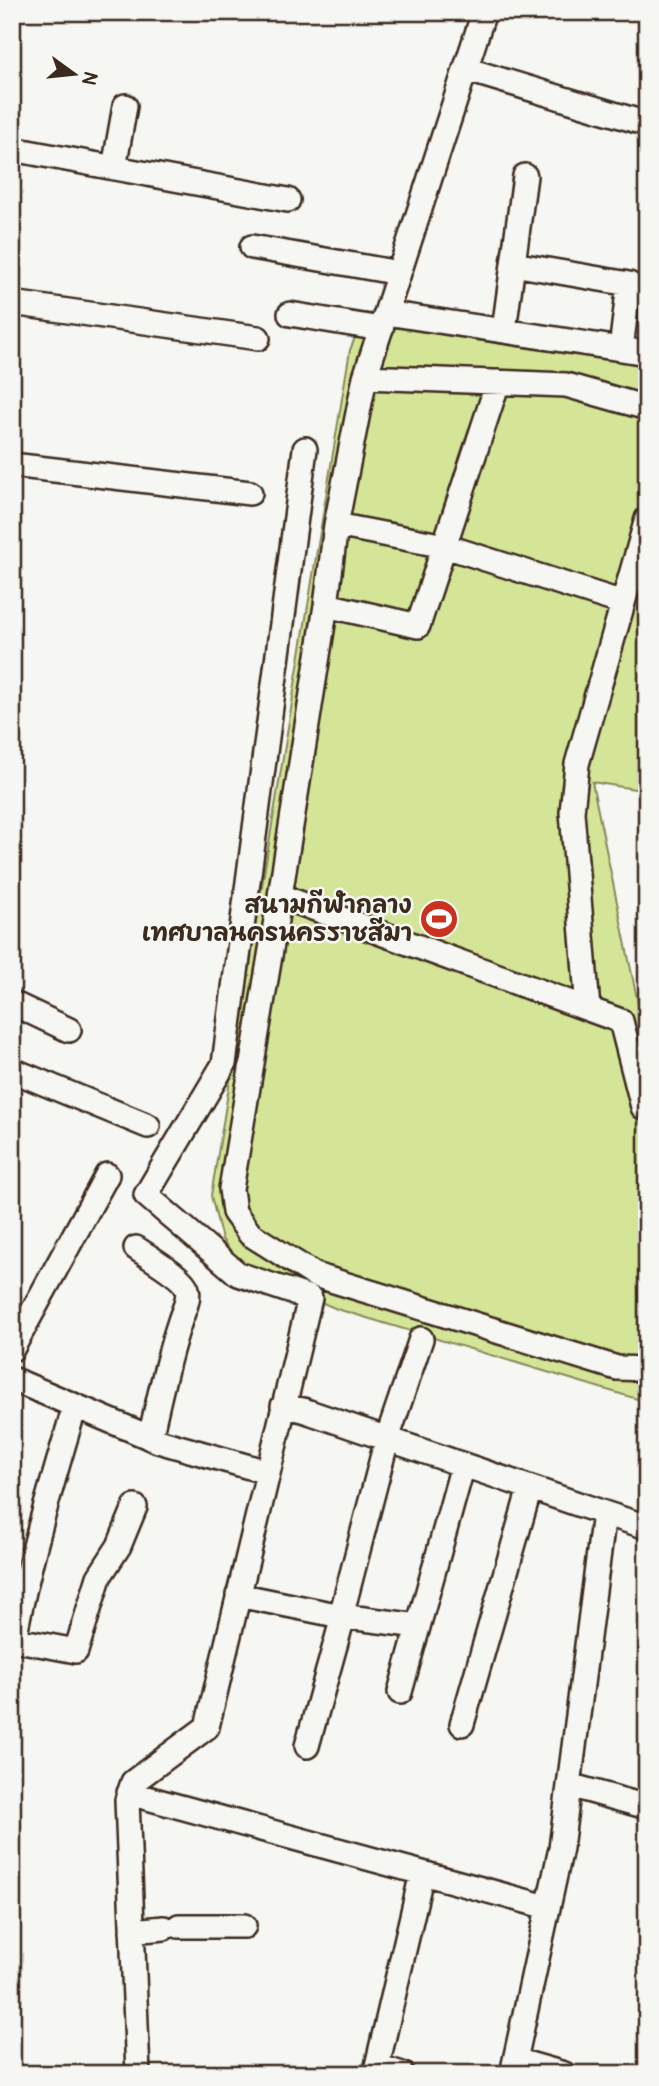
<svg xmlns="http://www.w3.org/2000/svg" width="659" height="2086" font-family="Pangolin,'Playpen Sans Thai',sans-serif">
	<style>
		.green { fill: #d5e598; stroke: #88885b; stroke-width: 2 }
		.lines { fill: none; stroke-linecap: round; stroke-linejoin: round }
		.minor-casing { stroke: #3b2a1e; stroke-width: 28 }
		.minor { stroke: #f6f6f2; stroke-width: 23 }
		.labels { text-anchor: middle; stroke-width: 5; stroke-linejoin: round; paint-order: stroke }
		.poi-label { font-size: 24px; font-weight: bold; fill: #3b2a1e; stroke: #f6f6f2; text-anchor: end }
	</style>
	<rect width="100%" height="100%" fill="#f6f6f2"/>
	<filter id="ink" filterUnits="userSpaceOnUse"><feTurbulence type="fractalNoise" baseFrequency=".0143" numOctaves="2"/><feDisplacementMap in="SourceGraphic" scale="14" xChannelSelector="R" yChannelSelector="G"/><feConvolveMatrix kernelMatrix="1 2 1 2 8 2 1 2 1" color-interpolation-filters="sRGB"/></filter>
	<g filter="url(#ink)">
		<path class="green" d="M365 313 559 339 647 360V791L592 782 647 1047V1402L337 1309 242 1268 222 1239 211 1196 350 350Z"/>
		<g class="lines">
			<defs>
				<path id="minor" d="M484 12 386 313 647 353
					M465 69 647 124
					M12 149 288 200
					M114 168 125 106
					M252 247 399 273
					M513 264 629 284 621 349
					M12 303 258 338
					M386 313 365 377 336 525 326 605 280 896 231 1189 234 1212 250 1234 315 1275 617 1368 647 1369
					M290 314 381 329
					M504 330 525 176
					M365 377 566 385 647 408
					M12 465 250 493
					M336 525 445 546 623 603
					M326 605 418 626 498 382
					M280 896 588 1009 572 812 577 764 647 519
					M12 1003 69 1030
					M588 1009 621 1021 643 1107 647 1108
					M12 1070 148 1126
					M136 1248C147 1256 184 1277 187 1289 190 1299 183 1311 180 1321 167 1359 159 1398 150 1438
					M12 1349 107 1175
					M12 1379 158 1441 267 1472
					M283 1406 303 1410 604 1513
					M238 1595 341 1616 418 1626
					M341 1616 387 1439 421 1339
					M12 1639 76 1651 99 1577 119 1546 135 1507
					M14 1639C29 1560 52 1483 75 1406
					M400 1692 463 1465
					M462 1724 530 1488
					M307 1746 343 1617
					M569 1785 647 1807
					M129 1793 547 1907
					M179 1926H244
					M132 1931 164 1928
					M515 2060 564 2074
					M138 2074 127 1800 133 1782 207 1727 310 1298 238 1274 146 1195 224 1064 305 449
					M402 2074 377 2066 422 1873
					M512 2074 561 1848 604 1513 647 1527"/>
			</defs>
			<use href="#minor" class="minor-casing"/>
			<use href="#minor" class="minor"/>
		</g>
	</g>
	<defs>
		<symbol id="stadium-disc" viewBox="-11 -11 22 22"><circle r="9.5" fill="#c8321e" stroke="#f6f6f2"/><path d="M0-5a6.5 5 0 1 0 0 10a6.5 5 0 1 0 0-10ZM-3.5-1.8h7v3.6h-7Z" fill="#fff"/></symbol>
	</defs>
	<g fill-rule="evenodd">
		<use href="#stadium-disc" x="417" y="897" width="44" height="44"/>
	</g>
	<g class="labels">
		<g class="poi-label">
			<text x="412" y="913">สนามกีฬากลาง<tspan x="412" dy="28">เทศบาลนครนครราชสีมา</tspan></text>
		</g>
	</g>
	<rect width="659" height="2086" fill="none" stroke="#f6f6f2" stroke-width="42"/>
	<rect x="21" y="21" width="617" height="2044" fill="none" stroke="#3b2a1e" stroke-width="2.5" filter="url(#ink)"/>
	<g transform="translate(74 74) rotate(105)" stroke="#f6f6f2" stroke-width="5" paint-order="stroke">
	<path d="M0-5L12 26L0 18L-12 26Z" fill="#3b2a1e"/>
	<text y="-10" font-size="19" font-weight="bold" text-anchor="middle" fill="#3b2a1e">N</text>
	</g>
</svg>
